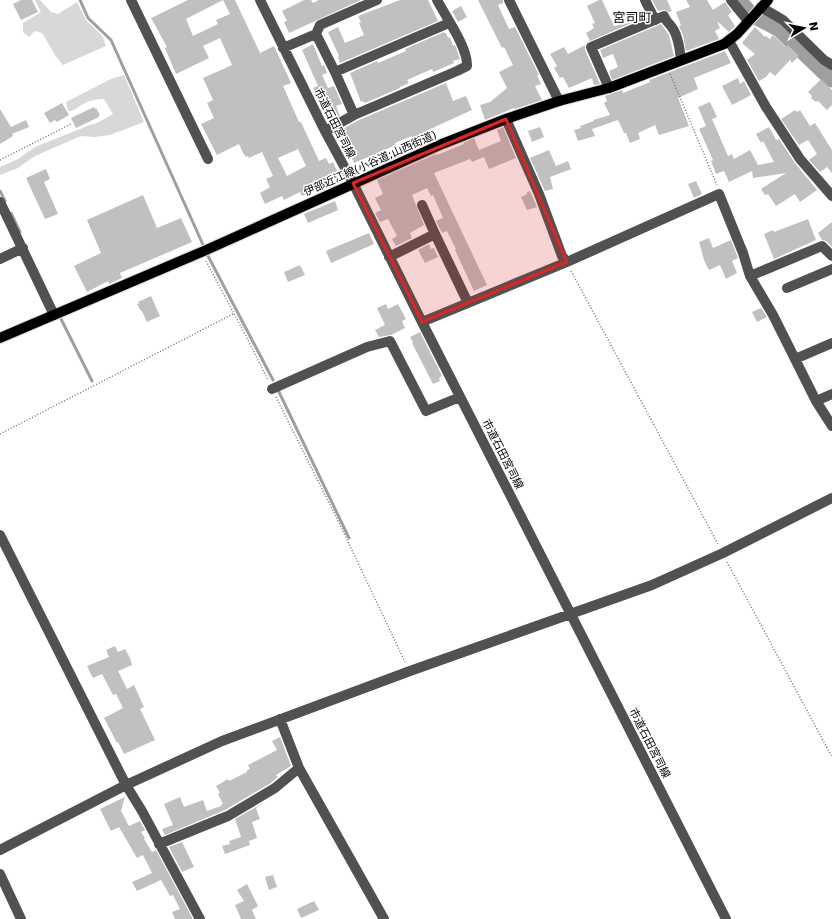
<svg xmlns="http://www.w3.org/2000/svg" width="832" height="919" font-family="'DejaVu Sans','Noto Sans JP',sans-serif">
	<style>
		.green { fill: #d8d8d8 }
		.lines { fill: none; stroke-linecap: round; stroke-linejoin: round }
		.stream { stroke: #9f9f9f; stroke-width: 3 }
		.river { stroke: #9f9f9f; stroke-width: 17 }
		.building { fill: #c0c0c0; fill-rule: evenodd }
		.major-casing { stroke: #dbdbdb; stroke-width: 12 }
		.path { stroke: #737373; stroke-width: 1.5; stroke-dasharray: 1 2; stroke-linecap: butt }
		.minor { stroke: #515151; stroke-width: 10 }
		.major { stroke: #000; stroke-width: 10 }
		.marked { fill: #d62828; fill-opacity: 0.2; stroke: #d62828; stroke-width: 3; stroke-linejoin: round }
		.labels { text-anchor: middle; stroke-width: 3; stroke-linejoin: round; paint-order: stroke }
		.street-label { font-size: 11px; fill: #000; stroke: #fff }
		.quarter-label { font-size: 13px; fill: #000; stroke: #fff }
	</style>
	<rect width="100%" height="100%" fill="#fff"/>
	<path class="green" d="M35 0H40L51 12 58 14 77 2 86 20 103 37 106 46 63 65 55 55 42 33 35 31 29 37 23 32V23L41 12Z
		M124 75 144 122 110 135 95 137 81 136 35 156 18 168 0 175V167L18 159 35 147 90 125 97 123 113 114 104 99C97 99 91 100 85 103 78 106 76 111 68 111L66 102 111 79Z"/>
	<g class="lines">
		<path class="stream" d="M80 0 88 18 111 40 204 247
			M0 191 5 201
			M11 213 20 232
			M207 254 273 380
			M61 319 92 381
			M279 392 349 538"/>
		<path class="river" d="M738 0 748 12 780 29 832 79"/>
	</g>
	<path class="building" d="M21 0H32L38 12 21 20 13 4Z
		M188 0H235L260 53 274 46 291 83 283 86 299 122H301L319 161 326 158 329 164 333 162 337 171 335 172 337 177 322 185V187L302 196 300 192 284 200 282 196 265 204 260 193 270 187 266 179 273 176 262 152 249 158 248 156 246 157 243 153 239 144 217 155 201 124 214 118 207 103 213 100 203 78 232 65 220 38 203 46 209 58 176 74 165 48 167 47 151 18ZM223 0 230 14 216 20 218 24 193 36 186 19ZM298 149 306 166 287 176 278 158Z
		M304 0H311L313 3 319 0H361L289 33 284 22 287 21 282 11Z
		M400 0H428L438 21 340 63 338 57 339 56 328 32 338 27 345 43 364 35 359 23 361 22 358 16Z
		M478 0H503V3L498 5 509 29 515 27 539 75H537L541 84 535 86 542 100 515 109 514 108 485 120 480 105 490 102 507 88 499 72 513 65 504 47 502 48Z
		M599 0H602L614 26 634 22 590 41 586 33 594 28 592 24 595 23 587 6Z
		M652 0H667L672 11 669 12 664 10 658 11Z
		M686 0H707L713 10 725 2 732 12 728 15 735 26 729 32 717 21 720 28 715 31 719 39 686 51 683 35 679 26 681 25 676 12 690 7Z
		M461 6 467 17 458 22 452 11Z
		M661 24 669 35 674 56 612 80 609 71 618 67 613 54 603 58 600 50Z
		M755 27 765 37 766 36 770 39 773 35 786 47 788 45 799 56 792 63 790 60 775 76 770 72 766 77 759 81 747 60 755 54 742 43Z
		M444 32V33H446L448 38 450 37 453 46 455 45 460 59 453 61 454 63 433 72 432 69 407 80 409 83 400 87V88L365 103 363 101 361 102 350 73 377 61 378 63 406 51 405 49Z
		M313 44 322 66 324 65 327 73 322 75 328 88 334 86 342 104 336 106 340 116 333 119 328 118 313 88 318 86 302 50Z
		M585 45V50L600 84 594 85 592 78 569 88 563 77 560 78 554 68 557 66 550 54 564 47 568 54Z
		M725 51 731 63 694 78 698 89 678 98 689 126 659 135 655 125 638 133 640 139 630 143 626 133H624L618 120 592 129 595 136 578 141 574 130 581 128 580 126 594 121 593 120 610 115 604 103 607 101 605 96 622 90 623 93 650 82 649 80Z
		M738 78 740 84 744 81 751 95 732 105 722 86Z
		M821 79 832 90V105L827 110 818 101 816 102 811 98 812 96 808 92Z
		M446 83 453 101 466 96 472 110 428 130 432 140 416 147 412 136 395 143 396 145 354 163 342 137 340 138 337 132 359 120Z
		M710 102 717 117 712 119 728 156 732 154 734 159 750 150 758 165 774 162 763 141 761 143 756 134 769 127 776 140 779 139 795 163 817 190 800 202 795 194 776 206 768 194 765 195 761 189 786 173 753 178 752 171 729 182 724 171 716 174 711 161 713 160 699 129 706 126 698 107Z
		M62 103 69 115 57 122 55 120 50 123 44 113Z
		M94 107 95 109 96 108 100 115 98 116 99 117 76 128 71 118Z
		M0 109 11 127 26 120 29 127 12 134 13 136 0 144Z
		M795 110 797 112 800 110 810 126 815 123 832 150V173L827 167 820 172 809 160 817 154 808 140 799 145 781 119Z
		M503 127 516 158 489 169 484 157 472 162 470 159 434 173 487 285 474 291 455 250 456 249 447 231 442 233 436 221 443 218 433 195 431 196 427 188 412 195 424 225 410 233 412 238 396 246 392 239 397 236 388 219 380 222 375 213 381 210 375 198 383 194 377 180 436 154 437 155 464 144 463 143 474 138 479 150 501 141 497 130Z
		M540 127 544 137 532 142 528 131Z
		M549 150 556 166 568 161 571 169 550 177 553 189 545 191 530 158Z
		M46 169 50 179 44 182 58 214 45 219 26 178Z
		M696 181 702 194 694 198 688 184Z
		M530 191 537 207 527 210 521 197 527 194V192Z
		M143 195 157 228 181 218 192 242 120 273 122 278 111 283 109 284 108 281 87 292 74 266 101 253 87 220Z
		M335 201 338 210 308 223 304 214Z
		M808 219 816 240 774 259 764 234 773 230 774 232Z
		M832 222V247L826 241 822 240 818 233Z
		M369 233 374 244 331 263 326 251Z
		M709 238 713 248 731 240 738 258 732 261 737 273 726 279 720 265 709 270 704 260 699 242Z
		M429 244 431 249 434 248 438 257 425 263 418 250Z
		M300 265 305 275 288 282 284 272Z
		M151 296 160 316 147 322 142 311H141L137 304H139L138 302Z
		M386 304 388 309 398 304 406 319 402 321 405 328 391 335 379 337 375 330 385 325 377 308Z
		M761 308 767 317 757 322 752 312Z
		M420 332 442 376 439 378 440 381 433 384 412 343 413 342 410 337Z
		M115 646 118 652 125 649 130 658 132 665 118 671 127 689 134 685 144 707 140 709 155 740 124 754 118 742 117 743 104 718 123 708 116 694 113 695 102 674 93 678 87 666 109 657 106 650Z
		M280 737 291 766 276 775 278 777 271 783 225 810 165 835 162 829 173 825 164 804 180 797 184 807 203 800 207 811 221 806V805L223 804 218 794 220 793 216 786 228 779 229 781 247 772V770L250 769 248 765 277 750 272 741Z
		M125 797 121 811 129 826 140 821 145 830 141 832 145 838 144 839 152 852 156 850 193 919H175L172 912 180 909 173 895 170 896 161 880 137 891 132 882 152 873 143 855 137 858 119 827 111 831 100 809Z
		M265 802 256 808 260 819 252 822 257 838 249 841 250 845 225 854 222 846 230 844 229 841 241 837 235 819Z
		M182 842 194 867 182 872 169 847Z
		M273 875 277 887 269 890 265 877Z
		M247 884 258 906 252 910 256 919H241L235 905 244 901 237 890Z
		M314 901 319 910 301 918 297 909Z"/>
	<g class="lines">
		<defs>
			<path id="major" d="M0 338 204 251 442 144 506 119 559 101 609 88 724 44 737 34 768 0"/>
		</defs>
		<use href="#major" class="major-casing"/>
		<path class="path" d="M670 74 717 185
			M0 160 71 124
			M206 261 246 336 268 380
			M571 271 718 544
			M276 397 341 527 405 662
			M0 434 233 314
			M727 562 832 757"/>
		<path class="minor" d="M131 0 208 159
			M260 0 325 131 353 183 422 322 726 919
			M509 0 559 101
			M645 0 655 20
			M731 0 748 21
			M761 7 783 20 824 60 832 65
			M316 34 335 72 354 115
			M729 41 766 107 800 159 832 196
			M283 48 316 34 320 25 377 0
			M335 72 449 23
			M609 88 591 47 664 16C666 21 668 23 671 26 677 33 680 50 681 60
			M506 119 539 194 562 256 567 262
			M325 131 354 115 457 71 467 66C468 48 446 17 437 0
			M0 202 54 315
			M422 205 435 234
			M389 257 435 234 468 303
			M0 259 23 248
			M750 276 822 246 832 256
			M787 288 832 269
			M422 322 567 262 719 194 743 253 750 276 773 315 816 401 832 426
			M795 359 832 343
			M272 389 367 347 390 341 426 411 460 397
			M816 401 832 394
			M0 535 126 785 142 811 200 919
			M280 719 299 768 384 919
			M159 844 228 816 275 788 299 768
			M0 850 126 785 222 741 410 671 652 585 723 553 832 498
			M0 874 21 919"/>
		<use href="#major" class="major"/>
	</g>
	<path class="marked" d="M506 119 567 262 422 322 353 183Z"/>
	<g class="labels">
		<g class="street-label">
			<text transform="translate(335 123) rotate(63)" y="4">市道石田宮司線</text>
			<text transform="translate(370 163) rotate(-24)" y="4">伊部近江線(小谷道;山西街道)</text>
			<text transform="translate(503 454) rotate(63)" y="4">市道石田宮司線</text>
			<text transform="translate(650 743) rotate(63)" y="4">市道石田宮司線</text>
		</g>
		<g class="quarter-label">
			<text x="632" y="22">宮司町</text>
		</g>
	</g>
	<g transform="translate(804 28) rotate(80)" stroke="#ffffff" stroke-width="3" paint-order="stroke">
	<path d="M0-3L7 15L0 10L-7 15Z" fill="#000000"/>
	<text y="-6" font-size="11" font-weight="bold" text-anchor="middle" fill="#000000">N</text>
	</g>
</svg>
